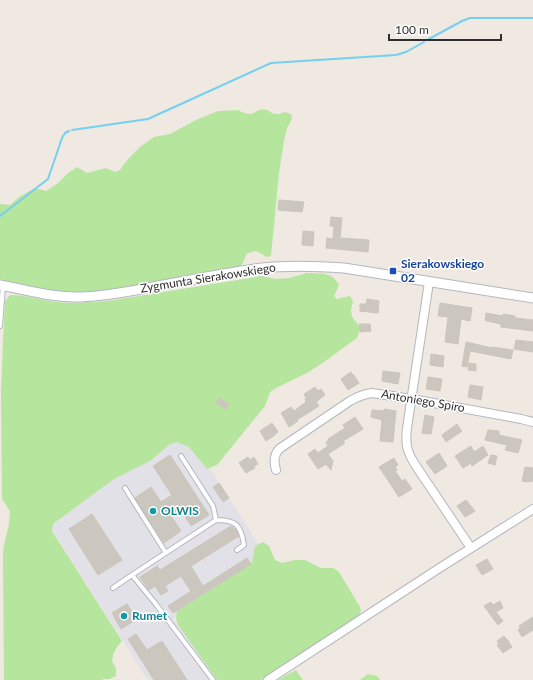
<svg xmlns="http://www.w3.org/2000/svg" width="533" height="680" font-family="Lato,sans-serif">
	<style>
		.industrial { fill: #e3e1e8 }
		.green { fill: #b6e59e }
		.lines { fill: none; stroke-linecap: round; stroke-linejoin: round }
		.stream { stroke: #75cff0; stroke-width: 2 }
		.building { fill: #cbc7bf; stroke: #cbc5ba }
		.service-casing { stroke: #b4b7c1; stroke-width: 6 }
		.minor-casing { stroke: #b4b7c1; stroke-width: 10 }
		.tertiary-casing { stroke: #b4b7c1; stroke-width: 11 }
		.service { stroke: #fff; stroke-width: 4 }
		.minor { stroke: #fff; stroke-width: 8 }
		.tertiary { stroke: #fff; stroke-width: 9 }
		.transit-dot { fill: #1a4fb4; stroke: #fff; stroke-width: 1.5 }
		.culture-dot { fill: #0f9aa8; stroke: #fff; stroke-width: 1.5 }
		.labels { text-anchor: middle; stroke-width: 3; stroke-linejoin: round; paint-order: stroke }
		.transit-label { font-size: 12px; font-weight: bold; fill: #164399; stroke: #fff; text-anchor: start }
		.street-label { font-size: 12px; fill: #2e2e2e; stroke: #fff }
		.culture-label { font-size: 12px; font-weight: bold; fill: #0d838f; stroke: #fff; text-anchor: start }
	</style>
	<rect width="100%" height="100%" fill="#efe9e1"/>
	<path class="industrial" d="M183 426 266 556 173 619 221 680H148L50 527Z"/>
	<path class="green" d="M238 110C255 120 255 107 266 110 269 110 270 112 272 113 276 115 281 114 285 112L291 114 292 119 287 128 284 141 279 173 271 256 266 257 262 254 256 251C241 254 248 257 241 266 240 268 238 269 236 270L102 291C95 291 88 293 80 292 53 292 27 286 0 280V204L10 205 19 197 35 188 46 191 58 183 68 173 77 167 87 173 106 168 115 172 120 170 128 159 140 147 154 137 170 134 196 120 218 111Z
		M307 273C322 274 331 271 339 285L334 296 337 299 350 296 353 301 351 310 352 317 357 323 360 329 357 338 324 362 307 373 278 387 270 392 265 406 217 465 207 469 189 447 177 442 170 444 150 461 114 479 53 524 52 531 122 641C116 647 113 653 112 661L116 668V676L109 679H103V680H4L3 555 4 545 9 524 10 512 6 505 2 499 1 392 3 342 5 301 10 295C26 295 41 300 57 302 74 304 97 302 114 300L262 276 276 279 289 278Z
		M263 542 269 546 275 560 282 563 295 560H305L321 568H333L339 572 360 607 361 610 359 616 261 680H217L178 625 176 619 177 611 250 565 252 562 255 546Z
		M296 670 303 680H278Z
		M368 674 377 676 380 680H360Z"/>
	<g class="lines">
		<path class="stream" d="M429 39 462 21 470 18H533
			M72 130 148 119 271 63 396 55 406 52 424 42
			M0 216 48 179 62 138 65 133 69 131"/>
	</g>
	<path class="building" d="M279 200 304 202 302 212 278 210Z
		M331 217 342 218 340 238 369 240 368 252 326 248 327 238 333 239 334 226H330Z
		M303 231 314 232 313 246 302 245Z
		M367 299 379 301 378 313 360 311V304H366Z
		M440 303 472 308 470 321 461 319 458 344 445 342 448 317 438 316Z
		M486 313 503 316V314L515 316V318L533 320V331L501 327V324L487 321 485 320Z
		M359 324H370L371 331 360 332Z
		M516 340 533 342V352L514 349Z
		M466 342 492 348V347L513 350 511 359 470 351 467 367 462 366Z
		M431 354 444 356 443 367 430 365Z
		M469 363 476 364V371L468 370Z
		M383 371 400 373 398 384 382 381Z
		M351 372 352 375 353 374 359 383 348 390 341 379Z
		M428 377 442 379 440 391 426 389Z
		M470 385 483 387 481 400 468 397Z
		M315 387 318 391 321 389 325 395 316 402 319 406 303 416 297 420 298 421 289 427 281 413 291 407 294 411 306 402 305 399 306 398 304 394Z
		M219 398 229 404 226 409 216 403Z
		M384 409 396 411 393 442 380 441 382 420 371 417 372 410 384 411Z
		M425 415 434 417 431 434 422 433Z
		M355 417 363 429 343 441 345 443 328 454 333 461 331 470 326 464 318 469 308 454 315 449 318 453 328 446 326 442 329 440 328 439 345 428 343 425Z
		M272 423 278 432 275 434V435L266 441 260 431Z
		M457 424 462 431 446 442 442 435Z
		M488 430 499 431V435L522 440 518 453 505 450 507 445 485 440Z
		M471 446 474 452 483 446 488 455 472 466 471 463 463 468 455 456Z
		M439 453 447 466 435 474 426 462Z
		M170 455 209 515 191 526 181 510 171 516 181 531 164 543 135 498 151 487 161 502 172 495 153 466Z
		M491 455 497 456 495 465 488 463Z
		M248 457 250 460 254 457 258 464 254 466 255 468 246 473 239 463Z
		M394 458 398 465 395 467 397 470 395 471 402 481 405 479 412 489 399 497 379 467Z
		M525 467 533 468V481L527 482 522 481Z
		M219 483 229 498 223 502 213 487Z
		M466 500 475 511 465 517 457 506Z
		M92 514 122 560 98 575 69 529Z
		M231 526 236 530 239 536 191 566 203 586 247 558 251 564 173 613 168 606 191 591 181 576 165 586 168 591 161 595 155 586 149 590 140 577 157 566 160 570Z
		M487 559 493 569 482 575 476 565Z
		M500 601 503 608 496 612 503 621 498 625 492 617 484 606 491 602 493 605Z
		M127 604 137 619 121 629 112 613Z
		M533 617V630L522 637 518 630 520 629 519 626Z
		M136 634 147 650 162 641 187 680H154L128 639Z
		M504 636 506 639H507L512 647 503 653 497 645 499 644 497 641Z"/>
	<g class="lines">
		<defs>
			<path id="service" d="M0 326 3 285
				M125 488 166 553
				M216 520C236 520 241 525 244 545L237 550
				M132 575 216 520 213 506 181 456
				M113 588 132 575 155 603 213 680"/>
			<path id="minor" d="M429 282 407 428C405 445 407 452 416 466L471 548
				M276 470C274 463 273 456 279 449L350 401C357 397 364 394 372 393L412 399 521 419 533 422
				M268 680 438 569 533 509"/>
			<path id="tertiary" d="M0 285C27 290 53 298 81 297 111 296 140 289 169 284 200 278 231 272 262 268 289 265 317 266 344 268L533 298"/>
		</defs>
		<use href="#service" class="service-casing"/>
		<use href="#minor" class="minor-casing"/>
		<use href="#tertiary" class="tertiary-casing"/>
		<use href="#service" class="service"/>
		<use href="#minor" class="minor"/>
		<use href="#tertiary" class="tertiary"/>
	</g>
	<rect class="transit-dot" x="389" y="267" width="8" height="8" rx="2"/>
	<g class="culture-dot">
		<circle cx="153" cy="511" r="4"/>
		<circle cx="124" cy="616" r="4"/>
	</g>
	<g class="labels">
		<g class="transit-label">
			<text x="401" y="268">Sierakowskiego<tspan x="401" dy="14">02</tspan></text>
		</g>
		<g class="street-label">
			<text transform="translate(208 278) rotate(-9)" y="4">Zygmunta Sierakowskiego</text>
			<text transform="translate(423 401) rotate(10)" y="4">Antoniego Spiro</text>
		</g>
		<g class="culture-label">
			<text x="161" y="515">OLWIS</text>
			<text x="132" y="620">Rumet</text>
		</g>
	</g>
	<path d="M389 34v6h112v-6" fill="none" stroke="#2e2e2e" stroke-width="2"/>
	<text x="395" y="34" font-size="12" fill="#2e2e2e" stroke="#ffffff" stroke-width="3" paint-order="stroke">100 m</text>
</svg>
